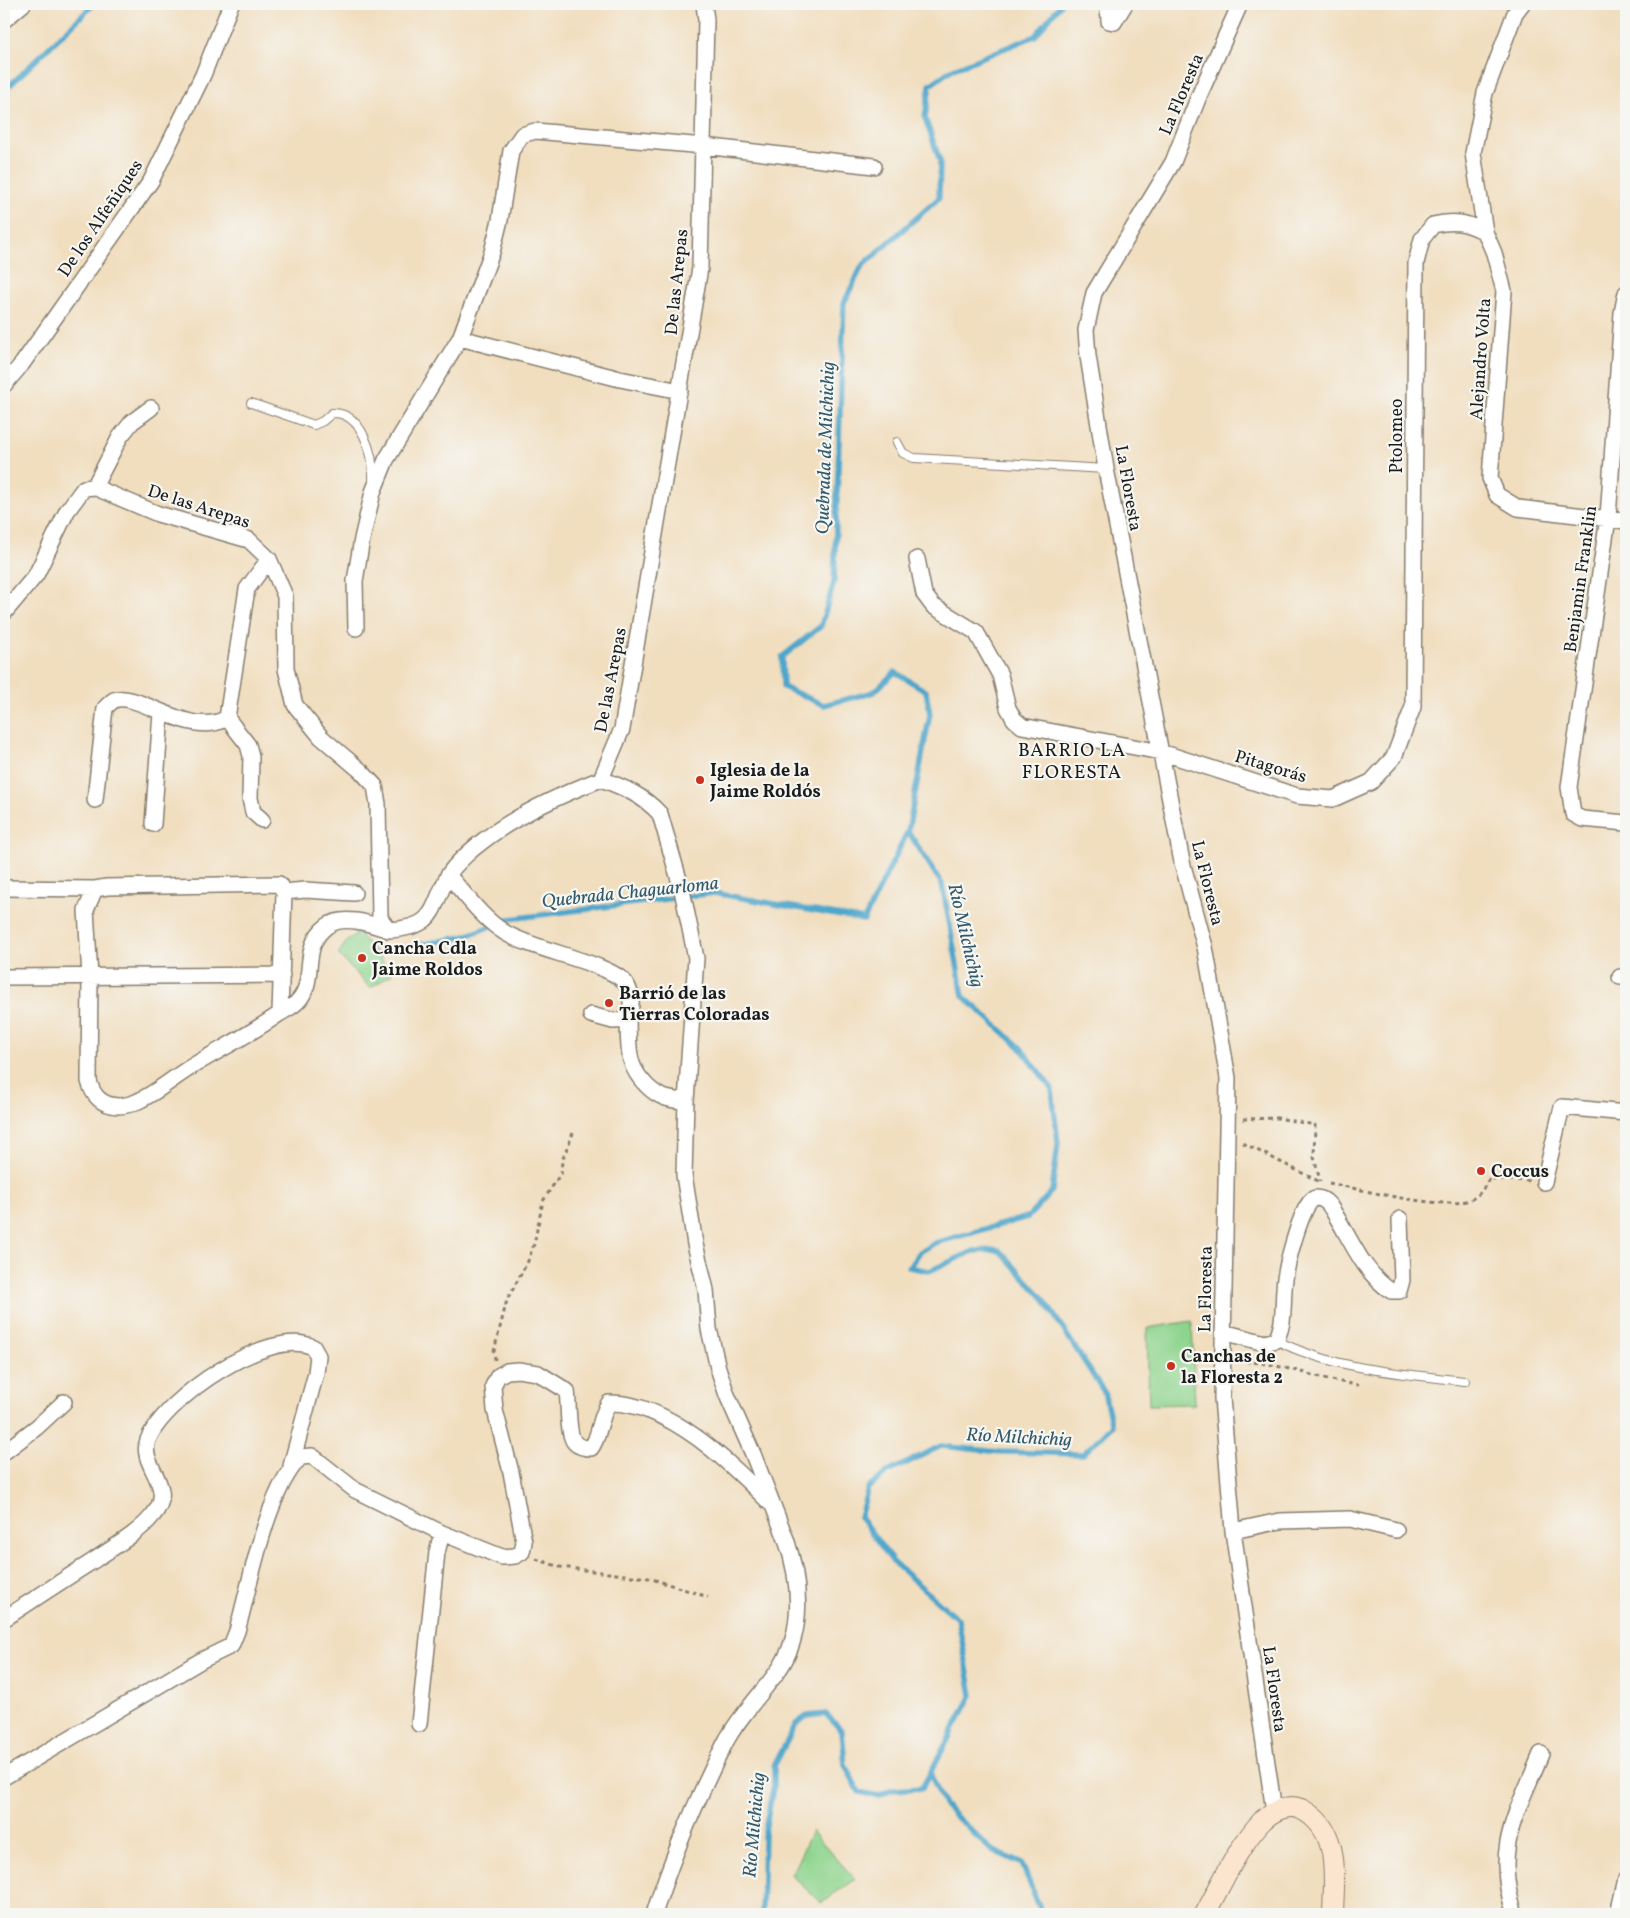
<svg xmlns="http://www.w3.org/2000/svg" width="1630" height="1918" font-family="Vollkorn,serif">
	<style>
		.green { fill: #8ed48d; stroke: #557854 }
		.lines { fill: none; stroke-linecap: round; stroke-linejoin: round }
		.stream { stroke: #4ea6cb; stroke-width: 5.5 }
		.lane-casing { stroke: #867d6e; stroke-width: 10 }
		.street-casing { stroke: #867d6e; stroke-width: 18 }
		.secondary-casing { stroke: #867d6e; stroke-width: 22 }
		.path { stroke: #867d6e; stroke-width: 3; stroke-dasharray: 4 4; stroke-linecap: butt }
		.lane { stroke: #fff; stroke-width: 8 }
		.street { stroke: #fff; stroke-width: 15 }
		.secondary { stroke: #fce5cf; stroke-width: 20 }
		.poi-dot { fill: #c8321e; stroke: #f6f6f2; stroke-width: 2 }
		.labels { text-anchor: middle; stroke-width: 4.5; stroke-linejoin: round; paint-order: stroke }
		.street-label { font-size: 18px; fill: #1c1c1c; stroke: #f6f6f2 }
		.poi-label { font-size: 18px; font-weight: bold; fill: #1c1c1c; stroke: #f6f6f2; text-anchor: start }
		.water-label { font-size: 19px; font-style: italic; fill: #325a6b; stroke: #f6f6f2 }
		.neighbourhood-label { font-size: 19px; letter-spacing: 1px; fill: #1c1c1c; stroke: #f6f6f2 }
	</style>
	<rect width="100%" height="100%" fill="#f6f6f2"/>
	<filter id="ink" filterUnits="userSpaceOnUse"><feTurbulence type="fractalNoise" baseFrequency=".02" numOctaves="2"/><feDisplacementMap in="SourceGraphic" scale="10" xChannelSelector="R" yChannelSelector="G"/><feConvolveMatrix kernelMatrix="1 2 1 2 8 2 1 2 1" color-interpolation-filters="sRGB"/></filter>
	<filter id="wash" filterUnits="userSpaceOnUse"><feTurbulence type="fractalNoise" baseFrequency=".0096" numOctaves="4" result="noise"/><feDisplacementMap in="SourceGraphic" scale="20" xChannelSelector="R" yChannelSelector="G"/><feGaussianBlur stdDeviation="1.12" result="paint"/><feColorMatrix in="noise" values="0 0 0 0 0 0 0 0 0 0 0 0 0 0 0 0 0 1.4 0 .05"/><feComposite in="paint" operator="in"/></filter>
	<g filter="url(#wash)">
		<rect width="100%" height="100%" fill="#f1debf"/>
		<path class="green" d="M358 933 374 950 392 974 370 988 338 954 347 941Z
			M1192 1321 1195 1404 1149 1405 1147 1328Z
			M812 1831 855 1879 821 1903 791 1875Z"/>
		<g class="lines">
			<path class="stream" d="M4 91 94 4
				M393 950 463 937 509 919 714 893 864 920 908 831 930 714 926 691 895 672 874 692 824 705 783 687 782 657 821 626 834 582 844 303 862 266 939 198 940 161 925 118 930 85 951 70 1035 36 1061 4
				M930 1773 944 1805 990 1849 1022 1864 1042 1914
				M762 1914 764 1836 774 1783V1766L796 1724 807 1716 826 1714 842 1731 845 1765 859 1792 879 1796 892 1790 922 1788 972 1695 958 1619 893 1562 860 1517 868 1488 886 1473 941 1446 1000 1452 1083 1454 1112 1426 1104 1392 1043 1298 999 1250 974 1251 929 1271 909 1267 920 1252 935 1243 1028 1217 1052 1191 1058 1144 1052 1089 1020 1047 963 996 942 884 908 831"/>
		</g>
	</g>
	<g filter="url(#ink)">
		<g class="lines">
			<defs>
				<path id="lane" d="M251 403 314 425 323 421 332 413C363 412 374 456 373 480
					M897 442 903 453 914 458 1106 469
					M1276 1340C1331 1369 1404 1374 1465 1381"/>
				<path id="street" d="M1108 4 1109 21 1114 22 1125 4
					M1240 4 1199 96 1173 162 1094 293 1086 330 1088 356 1106 469 1182 862 1205 947 1228 1078 1222 1398 1233 1531 1274 1811
					M1522 4 1515 13 1485 93 1473 153 1485 232 1494 253 1504 291 1490 478 1497 495 1518 508 1626 521
					M4 20 23 4
					M1626 293 1622 313 1608 518 1569 787 1573 814 1582 819 1626 823
					M460 338 620 379 680 391
					M4 385 22 364 151 181 203 75 231 4
					M94 487 120 437 132 422 151 408
					M917 559 924 594 933 606 976 632 1000 675 1008 708 1014 719 1022 726 1161 752 1297 796 1333 799 1371 782 1394 757 1413 707 1416 263 1422 239 1433 225C1453 220 1466 222 1485 232
					M4 613 36 575 67 511 84 488 94 487 158 514 249 540 269 559 285 596 286 669 295 705 321 737 361 771 375 786 378 804 380 918 389 930C436 927 430 911 448 876 453 866 465 856 474 848 510 818 557 796 601 779L622 729 700 268 706 20 704 4
					M356 628 355 581 362 539 373 492 386 460 460 338 492 252 500 220 511 151 522 135 535 131 704 146 874 166
					M227 718 248 745 251 756 250 798 253 812 262 820
					M601 779C623 787 644 796 660 814L682 890 696 958 686 1101 684 1175 695 1244 706 1290 709 1329 718 1368 727 1395 753 1454 786 1539C800 1580 805 1630 780 1668 762 1694 738 1717 724 1745 697 1799 672 1857 654 1914
					M95 800 105 708C107 706 111 702 114 700 137 690 190 740 227 718L247 589 269 559
					M153 824 161 713
					M448 875C466 895 481 917 504 932 529 949 614 964 626 984 633 994 632 1009 628 1020L613 1021 591 1015
					M4 888 95 889
					M284 892 305 890 354 893
					M4 977 282 975
					M1620 977H1626
					M280 1013 284 892 279 884 107 887 95 889 86 910 90 977 89 1081C93 1096 101 1105 118 1106 123 1106 131 1104 136 1102 155 1094 173 1078 191 1067 220 1049 251 1034 279 1014 285 1010 293 1007 298 1001 318 980 299 947 327 926 344 914 371 924 389 930
					M628 1020C629 1049 626 1065 647 1086 659 1098 669 1100 686 1101
					M1544 1182 1562 1107 1626 1113
					M1223 1332 1265 1343 1276 1340C1287 1320 1281 1295 1286 1273 1288 1261 1303 1198 1316 1198 1324 1198 1330 1205 1333 1211 1350 1237 1363 1273 1391 1291H1399L1402 1280 1400 1219
					M4 1452 37 1427 64 1402
					M1233 1531 1280 1521 1350 1519 1396 1530
					M4 1619C33 1600 63 1580 93 1561 113 1547 138 1534 153 1515 178 1486 138 1466 148 1440 165 1398 270 1326 313 1347L318 1356 316 1373 291 1466
					M419 1724 437 1552 442 1533
					M4 1777 202 1660 231 1646 237 1631C250 1585 267 1489 301 1457L312 1456 355 1490 442 1533 502 1557 515 1556 522 1552 524 1542 511 1472 495 1410 493 1386 498 1376 507 1371 518 1370 538 1373 567 1391C569 1403 567 1435 575 1443 579 1447 586 1448 591 1448 600 1437 599 1418 609 1403 669 1402 731 1464 770 1503
					M1515 1914C1492 1849 1517 1813 1541 1754
					M1618 1914 1626 1879"/>
				<path id="secondary" d="M1205 1914C1222 1883 1238 1846 1263 1820 1273 1811 1288 1803 1301 1809 1341 1829 1334 1876 1333 1914"/>
			</defs>
			<use href="#lane" class="lane-casing"/>
			<use href="#street" class="street-casing"/>
			<use href="#secondary" class="secondary-casing"/>
			<path class="path" d="M1243 1119 1278 1118 1315 1125 1314 1157 1320 1181
				M1243 1143 1320 1182
				M1329 1183C1359 1189 1443 1211 1469 1200 1480 1196 1483 1189 1489 1179L1530 1181
				M495 1360 494 1351 507 1300 528 1261 534 1244 543 1201 561 1173 562 1161 573 1133
				M1238 1361C1280 1362 1318 1380 1359 1385
				M536 1559 560 1567 649 1578 708 1597"/>
			<use href="#lane" class="lane"/>
			<use href="#street" class="street"/>
			<use href="#secondary" class="secondary"/>
		</g>
	</g>
	<g class="poi-dot">
		<circle cx="700" cy="780" r="5"/>
		<circle cx="362" cy="958" r="5"/>
		<circle cx="609" cy="1003" r="5"/>
		<circle cx="1481" cy="1171" r="5"/>
		<circle cx="1171" cy="1366" r="5"/>
	</g>
	<g class="labels">
		<g class="street-label">
			<text transform="translate(1181 94) rotate(-67)" y="6">La Floresta</text>
			<text transform="translate(100 218) rotate(-56)" y="6">De los Alfeñiques</text>
			<text transform="translate(676 282) rotate(-84)" y="6">De las Arepas</text>
			<text transform="translate(1480 359) rotate(-86)" y="6">Alejandro Volta</text>
			<text transform="translate(1396 436) rotate(-90)" y="6">Ptolomeo</text>
			<text transform="translate(1129 488) rotate(80)" y="6">La Floresta</text>
			<text transform="translate(199 506) rotate(18)" y="6">De las Arepas</text>
			<text transform="translate(1580 579) rotate(-82)" y="6">Benjamin Franklin</text>
			<text transform="translate(610 680) rotate(-79)" y="6">De las Arepas</text>
			<text transform="translate(1271 766) rotate(17)" y="6">Pitagorás</text>
			<text transform="translate(1208 883) rotate(76)" y="6">La Floresta</text>
			<text transform="translate(1205 1289) rotate(-89)" y="6">La Floresta</text>
			<text transform="translate(1275 1689) rotate(82)" y="6">La Floresta</text>
		</g>
		<g class="poi-label">
			<text x="710" y="776">Iglesia de la<tspan x="710" dy="21">Jaime Roldós</tspan></text>
			<text x="372" y="954">Cancha Cdla<tspan x="372" dy="21">Jaime Roldos</tspan></text>
			<text x="619" y="999">Barrió de las<tspan x="619" dy="21">Tierras Coloradas</tspan></text>
			<text x="1491" y="1177">Coccus</text>
			<text x="1181" y="1362">Canchas de<tspan x="1181" dy="21">la Floresta 2</tspan></text>
		</g>
		<g class="water-label">
			<text transform="translate(824 448) rotate(-88)" y="7">Quebrada de Milchichig</text>
			<text transform="translate(630 891) rotate(-6)" y="7">Quebrada Chaguarloma</text>
			<text transform="translate(967 935) rotate(77)" y="7">Río Milchichig</text>
			<text transform="translate(1019 1436) rotate(3)" y="7">Río Milchichig</text>
			<text transform="translate(753 1825) rotate(-85)" y="7">Río Milchichig</text>
		</g>
		<g class="neighbourhood-label">
			<text x="1072" y="756">BARRIO LA<tspan x="1072" dy="22">FLORESTA</tspan></text>
		</g>
	</g>
	<rect width="1630" height="1918" fill="none" stroke="#f6f6f2" stroke-width="20"/>
</svg>
